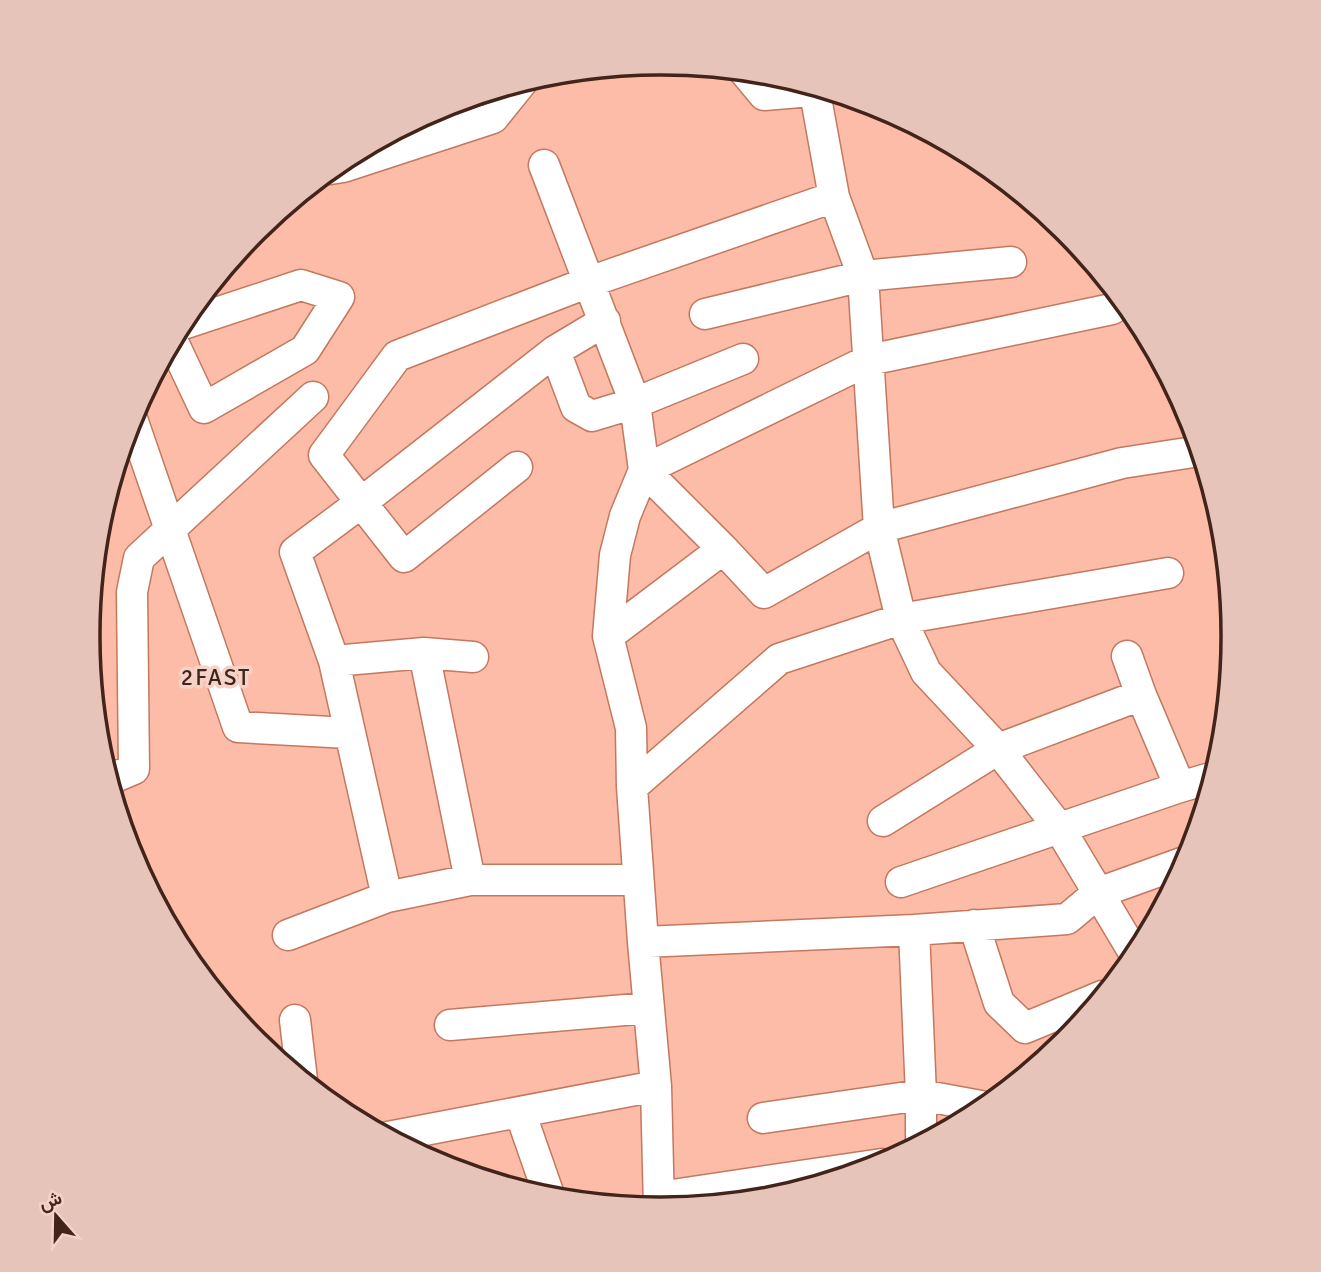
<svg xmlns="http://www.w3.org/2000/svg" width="1321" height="1272" font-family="Signika,Vazirmatn,sans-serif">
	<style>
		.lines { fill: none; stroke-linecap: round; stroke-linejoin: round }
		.street-casing { stroke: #c3785f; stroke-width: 33 }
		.street { stroke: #fff; stroke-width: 30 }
		.labels { text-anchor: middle; stroke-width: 7; stroke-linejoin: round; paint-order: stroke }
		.neighbourhood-label { font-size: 23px; letter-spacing: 2px; fill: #43241a; stroke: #f4d2c7 }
		.rim { fill: none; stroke: #43241a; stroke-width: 3.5 }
	</style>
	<rect width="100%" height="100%" fill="#fdbca7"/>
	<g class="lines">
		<defs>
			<path id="street" d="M744 71 764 95 824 90
				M814 87 834 197 863 276 879 528 901 619 926 672 998 749 1060 829 1136 956
				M544 165 635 403 644 470 625 516 615 555 608 636 631 728 632 787 643 942 656 1086 659 1209
				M330 169 343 167 493 118 522 82
				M705 314 863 276 1011 262
				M172 340 204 408 305 350 339 297 301 285 180 325
				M555 351 576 407 592 416 635 403 743 359
				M131 416 238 727 349 733
				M517 467 404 557 324 455 397 356 589 282 834 197
				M644 470 723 549 764 593 879 528 1122 463 1200 451
				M644 470 869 360 1112 309
				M608 636 723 549
				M424 653 470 880
				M1127 656 1141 695 1180 787
				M334 661 424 653 473 657
				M108 780 134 769 132 592 139 558 313 397
				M632 787 779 659 901 619 1168 573
				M883 821 998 749 1141 695
				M901 882 1180 787 1214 777
				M387 897 334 661 295 552 362 502 555 351 605 321
				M974 925 999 1003 1025 1028 1102 996
				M914 930 921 1095V1143
				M288 935 387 897 470 880H638
				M643 942 914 930 1067 919 1098 893 1187 861
				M295 1020 302 1080
				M450 1025 648 1008
				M520 1112 550 1198
				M763 1118 921 1095 986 1107
				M388 1137 656 1086
				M659 1197 882 1164"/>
		</defs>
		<use href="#street" class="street-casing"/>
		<use href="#street" class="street"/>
	</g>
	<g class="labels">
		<g class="neighbourhood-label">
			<text x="216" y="685">2FAST</text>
		</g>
	</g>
	<path d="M0 0H1321V1272H0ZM660 75H661A560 560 0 0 1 1221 635V637A560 560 0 0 1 661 1197H660A560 560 0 0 1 100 637V635A560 560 0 0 1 660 75Z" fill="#e6c4b9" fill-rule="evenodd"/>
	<path class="rim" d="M660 75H661A560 560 0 0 1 1221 635V637A560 560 0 0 1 661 1197H660A560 560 0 0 1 100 637V635A560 560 0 0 1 660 75Z"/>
	<g transform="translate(56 1216) rotate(340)" stroke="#f4d2c7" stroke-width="5" paint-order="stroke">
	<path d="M0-5L12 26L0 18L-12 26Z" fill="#43241a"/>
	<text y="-10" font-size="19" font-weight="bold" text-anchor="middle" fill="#43241a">ش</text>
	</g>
</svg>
